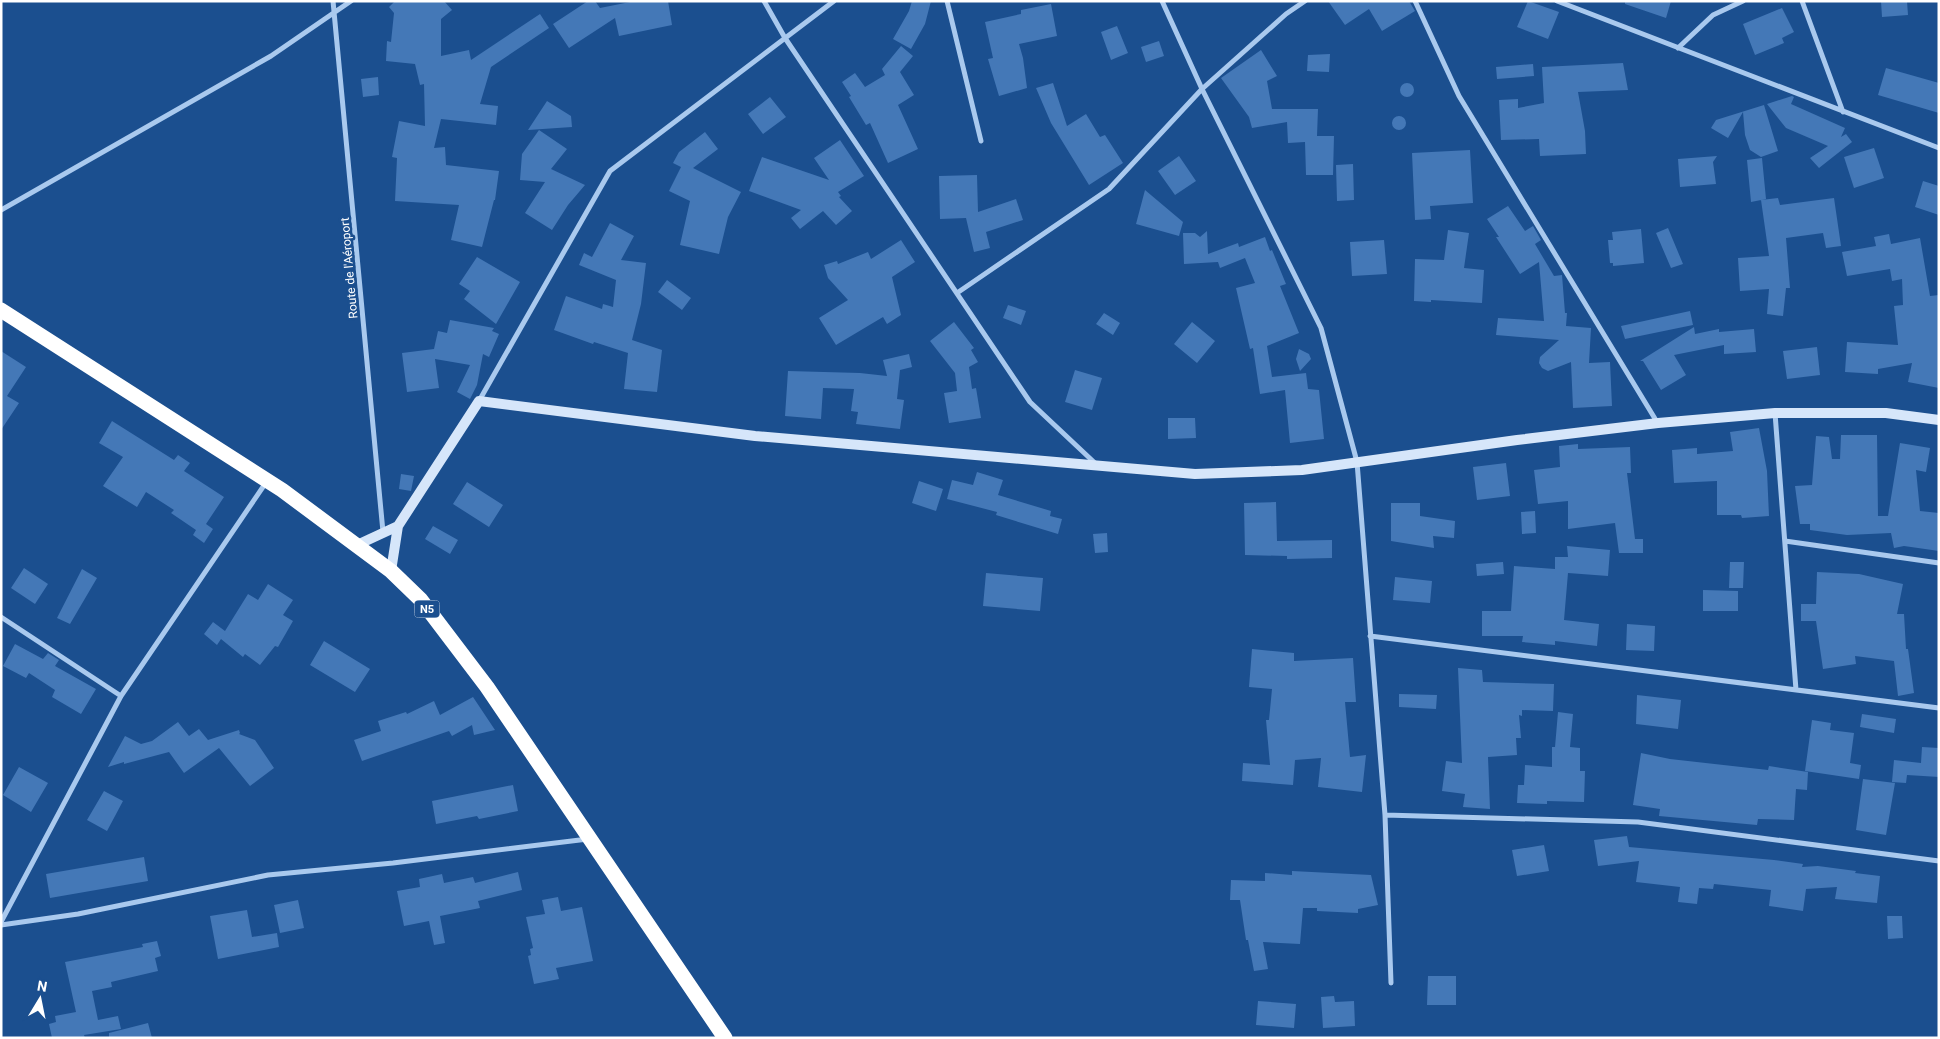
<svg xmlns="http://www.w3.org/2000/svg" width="1940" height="1039" font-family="Roboto,sans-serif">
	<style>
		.building { fill: #4478b7 }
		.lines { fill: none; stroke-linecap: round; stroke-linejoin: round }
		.street { stroke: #a9c9ee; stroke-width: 5 }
		.secondary { stroke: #d6e6fa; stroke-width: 10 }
		.highway { stroke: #fff; stroke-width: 15 }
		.labels { text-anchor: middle; stroke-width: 5; stroke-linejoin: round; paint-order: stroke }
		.shield { fill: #1b4f8f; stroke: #bbcadd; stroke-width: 1 }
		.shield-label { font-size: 11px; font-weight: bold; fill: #fff }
		.street-label { font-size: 12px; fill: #fff; stroke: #1b4f8f }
	</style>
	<rect width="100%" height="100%" fill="#1b4f8f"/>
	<path class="building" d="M395 1H444L452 10 441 19V56L469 50 471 60 540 14 549 28 491 67 480 104 498 106 496 125 441 119 434 148 445 147 446 165 499 171 495 200H494L482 247 451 240 459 205 395 201 397 158 392 157 399 121 425 126 424 84 420 85 415 64 386 61 387 41 391 42 394 13 389 7Z
		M588 1H595L600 8 635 1H668L672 25 619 36 615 18 569 48 553 24Z
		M912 1H931L925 24 911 49 893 39 909 11Z
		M1328 1H1409L1415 11 1382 31 1369 9 1345 25Z
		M1528 1 1559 12 1548 39 1517 27Z
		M1625 1H1671L1666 18 1625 4Z
		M1881 1H1907L1908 15 1882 17Z
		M1051 4 1057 36 1019 44 1023 58 1027 88 999 96 988 59 993 58 985 22 1021 14V10Z
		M1782 8 1794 32 1782 38 1784 43 1755 55 1743 24Z
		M1117 26 1128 53 1111 60 1101 32Z
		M1159 41 1164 56 1146 62 1141 47Z
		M901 46 913 56 900 72 914 95 898 105 918 149 888 163 870 123 866 125 849 97 851 96 842 82 855 73 865 87 885 75 882 69Z
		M1261 50 1277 76 1267 81 1272 109H1318L1317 136H1334L1333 175H1306L1305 142 1288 143 1287 122 1252 128 1249 117 1221 78Z
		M1330 54 1329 72 1307 71 1308 55Z
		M1623 63 1628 90 1578 92 1585 131 1586 154 1540 156 1539 139 1501 140 1499 100 1518 99V108L1544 103 1542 67Z
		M1533 64 1534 76 1497 79 1496 67Z
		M1886 68 1939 83V113L1878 95Z
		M378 77 379 95 363 97 361 79Z
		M1400 90a7 7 0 1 1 14 0a7 7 0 1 1-14 0Z
		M1053 83 1067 126 1086 114 1100 137 1105 135 1123 163 1089 185 1051 123 1036 88Z
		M1792 96 1794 97 1791 104 1845 128 1841 137 1846 134 1852 142 1819 168 1810 158 1828 146 1786 128 1767 104Z
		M770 97 786 117 763 134 748 114Z
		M547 101 571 116 572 127 528 130Z
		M1764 105 1778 151 1761 157 1750 150 1745 135 1743 112 1728 138 1711 128 1716 120Z
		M1392 123a7 7 0 1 1 14 0a7 7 0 1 1-14 0Z
		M539 130 567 149 551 169 585 185 568 205 552 230 525 213 545 182 520 180 522 154Z
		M705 132 718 149 693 168 741 192 728 217 719 254 680 245 690 201 669 191 681 167 673 163 679 152Z
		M840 140 864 176 838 192 841 196 839 197 852 211 836 225 823 211 800 229 791 218 801 210 749 191 762 157 829 180 814 158Z
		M1874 148 1884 178 1854 188 1844 157Z
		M1470 150 1473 203 1430 206 1431 219 1415 220 1412 153Z
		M1179 156 1196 181 1175 195 1158 171Z
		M1717 156 1713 162 1716 184 1680 187 1678 159Z
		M1762 158 1766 199 1751 202 1747 160Z
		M1353 164 1354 200 1337 201 1336 165Z
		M977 175 978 212 1016 199 1023 220 986 232 990 248 974 252 966 218 940 219 939 176Z
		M1923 181 1939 186V215L1915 207Z
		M1145 190 1183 222 1179 236 1136 224Z
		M1778 198 1780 205 1834 198 1841 246 1826 248 1823 233 1786 238 1790 288H1786L1783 316 1767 314 1769 289 1740 291 1738 258 1769 256 1761 200Z
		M1508 206 1525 231 1533 226 1541 240 1535 244 1554 276 1562 275 1565 313H1567L1566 326 1591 328 1589 363 1610 362 1612 406 1573 408 1571 362 1548 371 1542 368 1539 363 1540 357 1559 340 1496 335 1498 318 1544 321 1539 262 1520 274 1496 237H1499L1487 219Z
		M610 223 634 236 621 260 646 263 641 304 632 340 662 350 657 392 624 389 628 353 594 342 593 344 554 330 566 296 602 309 603 304 613 307 616 280 579 265 584 253 592 257Z
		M1668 228 1683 264 1671 268 1656 233Z
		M1641 229 1644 263 1613 266V263H1610L1608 240H1613L1612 232Z
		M1448 230 1469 233 1464 268 1484 270 1482 303 1431 300V302L1414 301 1415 259 1444 260Z
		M1207 231 1208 254 1238 243 1239 247 1265 237 1270 251 1272 250 1286 284 1280 286 1299 333 1267 346 1272 377 1306 373 1308 389 1319 390 1324 439 1290 443 1285 390 1260 394 1253 348 1250 349 1236 288 1255 283 1245 258 1220 268 1218 262 1184 264 1183 233H1195L1200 237Z
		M1889 234 1891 244 1920 238 1930 296 1939 295V388L1908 382 1912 363 1878 369V374L1845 372 1847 342 1898 345 1894 306 1903 305 1902 279 1892 281 1890 269 1847 276 1842 252 1876 246 1874 237Z
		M901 240 915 262 892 277 901 315 887 324 883 317 836 345 819 318 848 300 828 278 824 265 837 261 838 264 868 252 871 259Z
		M1384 240 1387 274 1352 276 1350 242Z
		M477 257 520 282 496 324 464 299 470 291 459 284Z
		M667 280 691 298 682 310 658 292Z
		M1008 305 1026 311 1021 325 1003 318Z
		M1690 311 1693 325 1625 339 1621 326Z
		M1104 313 1120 323 1113 335 1096 324Z
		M450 320 494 328 492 331 499 334 489 357 483 354 477 385 470 399 457 392 470 365 435 359 439 388 407 392 402 353 434 349 438 331 447 333Z
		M954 322 974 348 971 350 978 362 969 367 972 389 976 388 981 418 949 423 944 393 957 391 955 373 930 341Z
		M1192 322 1215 341 1197 363 1174 344Z
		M1694 327 1695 334 1719 329V332L1754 329 1756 352 1724 354V345L1674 355 1686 375 1661 390 1643 361H1640Z
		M1817 347 1820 375 1787 379 1783 351Z
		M1299 349 1309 354 1311 359 1300 371 1296 359Z
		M1 351 26 367 7 396 19 403 1 430Z
		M909 354 912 367 900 370 897 399 904 400 900 429 856 424 858 412 851 411 854 389 823 388 821 419 785 416 788 371 860 373 887 376 883 360Z
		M1075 370 1102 378 1092 410 1065 402Z
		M1168 418H1195L1196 438 1168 439Z
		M112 421 174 460 178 455 190 463 184 471 224 497 206 524 213 529 204 543 193 535 196 530 171 513 174 510 146 492 137 507 103 486 123 457 99 443Z
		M1759 428 1767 471 1769 516 1742 518 1741 515H1717V481L1674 483 1672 450 1697 448V454L1733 451 1730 432Z
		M1841 435H1877L1878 516H1888L1900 443 1930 448 1926 472 1916 470 1920 511 1939 513V551L1904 546 1894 548 1891 533 1847 535 1810 530V524H1800L1795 486 1812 485 1816 436 1829 437 1832 459H1840Z
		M1578 444V449L1630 447 1631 473H1627L1635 539H1643V553H1619L1615 523 1568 529V501L1538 504 1534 470 1560 467 1559 446Z
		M1506 463 1510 496 1477 500 1473 467Z
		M977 472 1003 480 998 495 1051 511 1050 516 1062 519 1058 534 996 515 997 512 947 499 952 480 973 485Z
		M401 474 414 476 411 491 399 489Z
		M919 481 943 489 936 511 912 503Z
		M467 482 503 505 489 527 453 504Z
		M1276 502 1277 541 1332 540V558L1287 559V556L1245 555 1244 503Z
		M1391 503H1420V516L1455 521 1454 538 1433 536 1434 548 1391 541Z
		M1535 511 1536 533 1522 534 1521 512Z
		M433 526 458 540 450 554 425 539Z
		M1107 533 1108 552 1095 553 1093 534Z
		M1567 546 1610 550 1608 576 1568 573 1564 620 1599 624 1597 646 1555 641V645L1522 642 1523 636H1482V611H1511L1514 566 1555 569V557H1568Z
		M1503 562 1504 574 1477 576 1476 564Z
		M1730 562H1744L1743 588H1729Z
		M24 568 48 584 35 604 11 588Z
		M82 569 97 578 70 624 57 618Z
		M1817 572 1859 574 1903 584 1897 614H1904L1906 649H1908L1914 693 1898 696 1894 661 1855 656 1856 664 1823 669 1816 621H1801V604H1816Z
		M986 573 1043 578 1040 611 983 606Z
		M1395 577 1432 581 1430 603 1393 600Z
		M268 584 293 600 283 615 293 621 278 647 275 646 260 665 245 654 243 657 221 639 217 645 204 634 213 622 225 631 248 594 258 600Z
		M1703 590 1738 591V611H1703Z
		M1627 624 1655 626 1654 651 1626 650Z
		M324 641 370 669 355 692 310 665Z
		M15 644 43 659 48 653 59 660 55 666 96 689 81 714 52 697 55 690 29 673 26 678 3 666Z
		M1252 649 1294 653V661L1353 658 1356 702H1345L1350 757 1366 755 1362 792 1318 787 1321 758 1295 760 1293 785 1242 781 1243 763 1270 765 1266 720H1269L1272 689 1249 687Z
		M1458 668 1482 670 1483 682 1554 684 1553 711 1522 710V716L1519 715 1521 738H1516L1517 755 1488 757 1490 809 1463 807 1465 794 1442 791 1446 761 1462 763Z
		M1399 694 1437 695 1436 709 1399 707Z
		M1637 695 1681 700 1678 729 1636 724Z
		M473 697 495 730 474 735 472 725 452 736 449 731 362 761 354 740 381 731 378 721 406 712 407 714 434 701 440 715Z
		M1558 712 1573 714 1570 747 1580 748V771H1585L1584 802 1547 801V804L1517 803 1518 785H1524L1525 765 1552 767V747H1555Z
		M1862 714 1896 719 1894 733 1860 727Z
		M1812 720 1831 723 1830 730 1854 733 1850 763 1861 765 1859 779 1805 771Z
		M178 722 189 736 199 729 208 740 239 730 240 733 239 734 255 740 274 768 250 786 219 748 184 773 169 752 124 764V762L108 767 125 736 141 744 152 741Z
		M1922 747 1939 748V777L1907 775 1906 783 1892 782 1894 760 1921 763Z
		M1641 753 1670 759 1768 770 1769 766 1808 772 1807 790 1796 789 1794 820 1758 819 1757 825 1659 816 1660 809 1633 805Z
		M19 767 48 783 31 812 3 795Z
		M1863 779 1895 783 1886 835 1856 830Z
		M513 785 518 811 479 819 477 816 436 824 432 801Z
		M104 791 123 801 107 831 87 820Z
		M1627 836 1629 847 1774 860 1803 864 1802 867 1818 866 1856 871 1855 873 1880 876 1877 903 1835 899 1837 887 1806 889 1803 911 1769 906 1771 890 1714 884 1713 889 1699 888 1697 904 1678 902 1680 887 1636 882 1639 861 1598 866 1594 840Z
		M1544 845 1549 871 1517 876 1512 850Z
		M144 857 148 881 50 898 46 874Z
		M1292 871 1371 875 1378 905 1358 909V913L1317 911V908H1303L1300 944 1263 942 1268 969 1254 971 1248 940H1246L1240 900H1230L1231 880 1265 881V873L1292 875Z
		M518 872 522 890 478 901 480 908 440 916 445 943 434 945 429 921 404 926 397 891 420 887 419 879 442 874 444 883 473 877 475 883Z
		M558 897 561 911 582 907 593 961 556 968 559 979 534 984 528 956 531 955 530 949 533 948 526 917 545 914 542 900Z
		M298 900 304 928 280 933 274 905Z
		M247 910 252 937 277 933 279 947 218 959 210 916Z
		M1887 916H1902L1903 938 1888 939Z
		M157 941 161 956 155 958 158 971 111 982 112 987 92 991 98 1020 118 1016 121 1029 84 1035 85 1038H52L49 1024 56 1022 55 1016 76 1012 65 962 143 947 142 944Z
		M1428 976H1456V1005H1427Z
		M1334 996 1335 1002 1354 1001 1355 1026 1323 1028 1321 997Z
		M1258 1001 1296 1004 1294 1028 1256 1025Z
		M148 1023 152 1038H109V1033Z"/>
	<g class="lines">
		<path class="street" d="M333 1 383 532
			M764 1 785 38 1030 402 1097 465
			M947 1 981 141
			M1162 1 1202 89 1321 328 1357 462 1385 815 1391 983
			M1415 1 1459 96 1657 422
			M1557 1 1939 148
			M1802 1 1843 112
			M1678 48 1713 15 1743 1
			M1 210 271 56 351 1
			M957 293 1109 189 1202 89 1286 14 1305 1
			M479 401 610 171 834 1
			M1775 413 1796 690
			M1785 541 1939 563
			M1 617 121 696
			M1370 636 1939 708
			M1385 815 1638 822 1939 861
			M1 922 121 696 267 481
			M1 925 78 914 268 875 393 863 588 839"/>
		<path class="secondary" d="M357 545 398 526
			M391 571 398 526 479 401 755 436 1195 474 1302 470 1517 440 1658 423 1775 413H1886L1939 420"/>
		<path class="highway" d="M1 310 282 490 391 571 421 600 487 687 725 1038"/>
	</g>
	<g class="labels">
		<rect class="shield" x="414.5" y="600.5" width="25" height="17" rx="4"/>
		<g class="shield-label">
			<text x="427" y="613">N5</text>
		</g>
		<g class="street-label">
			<text transform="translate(349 268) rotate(-95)" y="4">Route de l'Aéroport</text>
		</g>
	</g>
	<rect width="1940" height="1039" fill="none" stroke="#ffffff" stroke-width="5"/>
	<g transform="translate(40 999) rotate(10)" stroke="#1b4f8f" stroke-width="4" paint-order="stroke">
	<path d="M0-4L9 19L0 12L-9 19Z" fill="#ffffff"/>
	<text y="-8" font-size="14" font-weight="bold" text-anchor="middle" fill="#ffffff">N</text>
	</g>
</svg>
